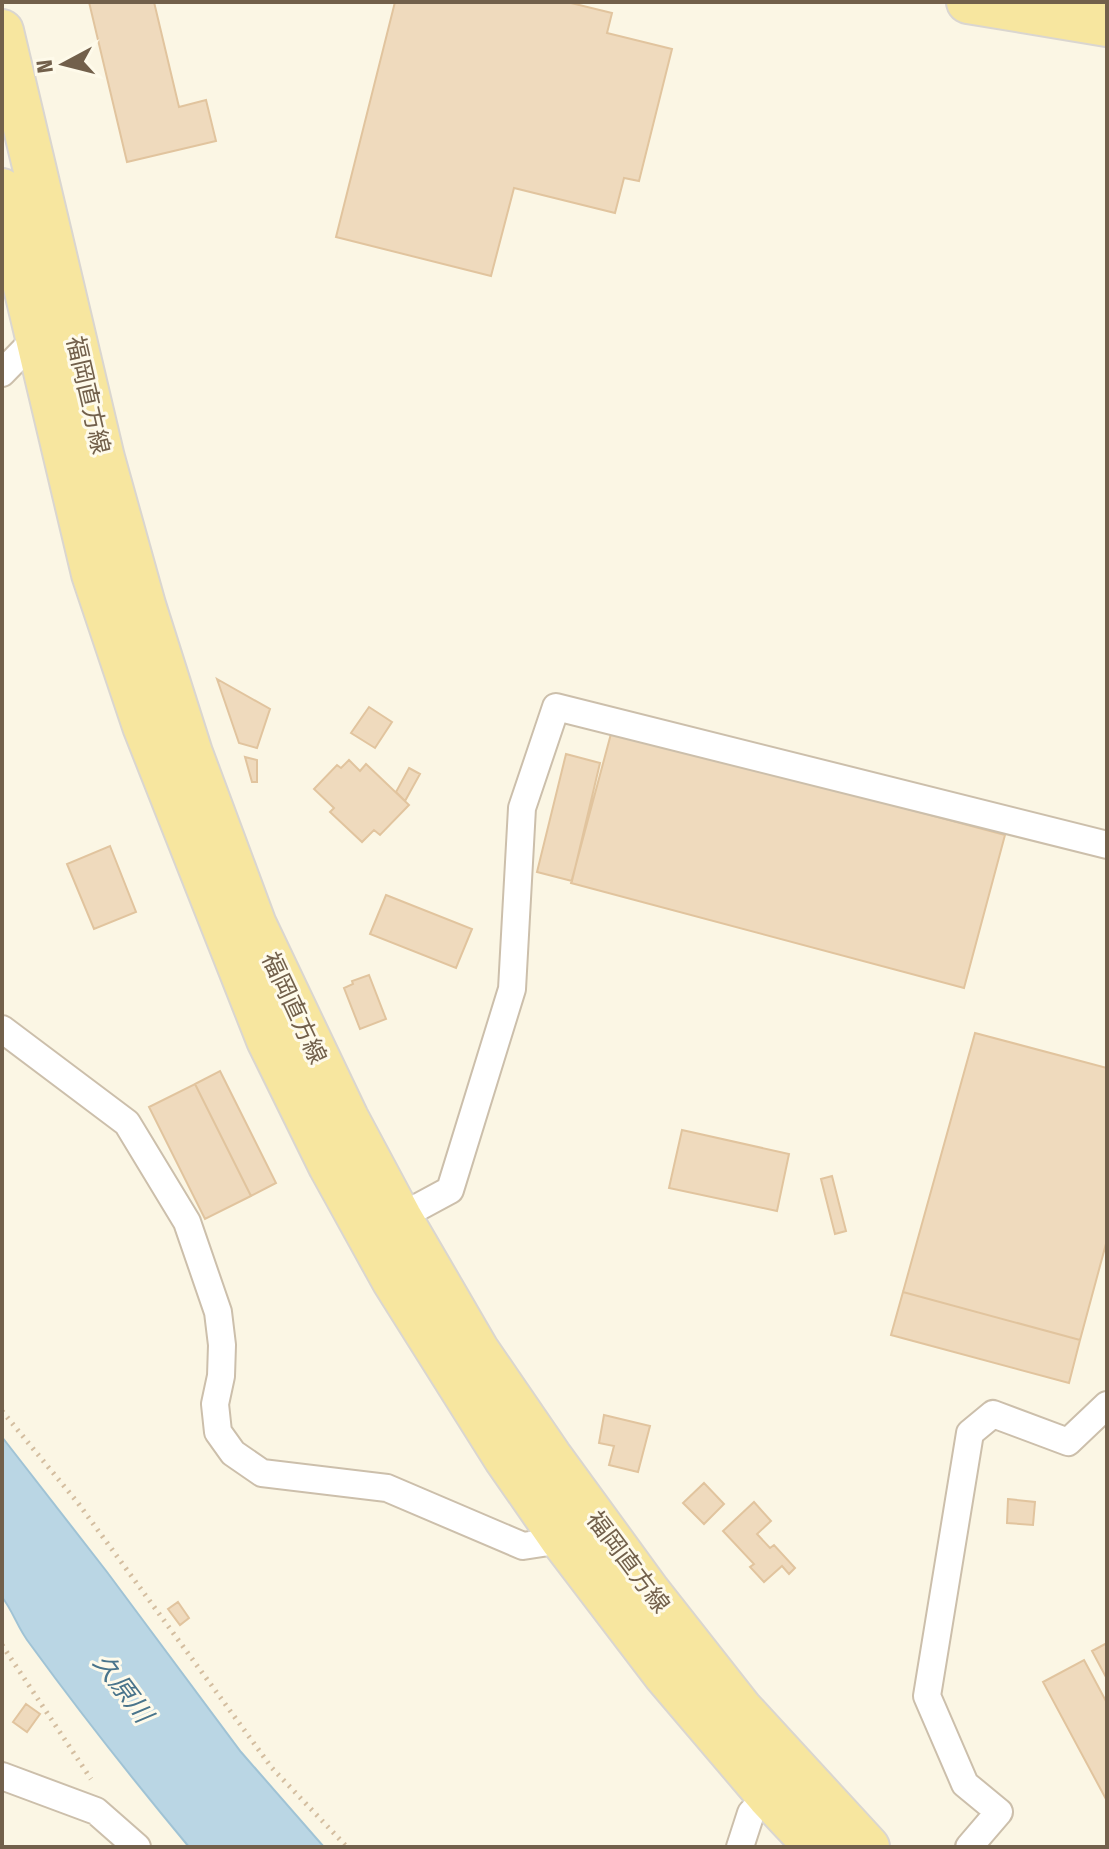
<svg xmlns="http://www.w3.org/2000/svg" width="1109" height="1849" font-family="'Fira Sans Condensed','Noto Sans JP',sans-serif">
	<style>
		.water { fill: #bad6e4; stroke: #a0c3d5; stroke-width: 2 }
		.building { fill: #efdabd; stroke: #e1c49e; stroke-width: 2 }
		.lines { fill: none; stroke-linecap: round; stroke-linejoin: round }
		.street-casing { stroke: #ccbfab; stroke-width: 30 }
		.primary-casing { stroke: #dad6d0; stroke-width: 46 }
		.path { stroke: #d4bea0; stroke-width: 5; stroke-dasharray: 2 6; stroke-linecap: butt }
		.street { stroke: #fff; stroke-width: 26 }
		.primary { stroke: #f7e69f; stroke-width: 42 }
		.labels { text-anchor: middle; stroke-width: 6; stroke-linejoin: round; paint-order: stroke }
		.street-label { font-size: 24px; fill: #72604b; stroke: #fefaea }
		.water-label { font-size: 26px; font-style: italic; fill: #49748b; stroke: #fefaea }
	</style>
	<rect width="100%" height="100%" fill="#fbf6e4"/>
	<path class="water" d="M2 1437 107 1572 241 1752 324 1847H189C134 1781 81 1714 30 1644 18 1629 13 1611 2 1597Z"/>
	<path class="building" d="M89 2H154L179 107 206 100 216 141 127 162Z
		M395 2H567L612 13 607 33 672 49 639 181 624 178 615 213 514 188 491 276 336 237Z
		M217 679 270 709 257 748 239 743Z
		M369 707 392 722 375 748 351 733Z
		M612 730 1005 835 964 988 571 883Z
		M566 754 600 763 572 881 537 872Z
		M245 757 257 760V782H252Z
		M349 760 360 771 366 764 409 805 380 835 374 830 362 842 330 812 334 808 314 789 337 765 341 768Z
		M409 768 420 774 405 801 396 792Z
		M110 846 136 912 94 929 67 864Z
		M386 895 472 929 456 968 370 934Z
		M369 975 386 1019 360 1029 344 988 353 984 352 981Z
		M975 1033 1107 1068V1240L1080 1340 903 1292Z
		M220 1071 276 1183 251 1196 195 1084Z
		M195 1084 251 1196 205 1219 149 1107Z
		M682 1130 789 1154 777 1211 669 1188Z
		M832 1176 846 1231 835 1234 821 1179Z
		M903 1292 1080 1340 1069 1383 891 1335Z
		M604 1415 650 1426 638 1472 609 1465 614 1446 599 1443Z
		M704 1483 724 1504 704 1524 683 1503Z
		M1008 1499 1035 1502 1033 1525 1007 1523Z
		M754 1502 771 1521 757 1534 770 1548 774 1545 795 1568 789 1574 782 1566 764 1582 750 1567 754 1564 723 1531Z
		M178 1602 189 1618 180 1625 168 1609Z
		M1107 1643V1679L1092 1651Z
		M1084 1660 1107 1703V1801L1043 1682Z
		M26 1704 40 1714 27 1732 13 1722Z"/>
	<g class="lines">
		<defs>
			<path id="street" d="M2 373 37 337
				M2 1029 127 1123 187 1222 218 1312 222 1345 221 1376 215 1404 218 1432 233 1453 262 1473 387 1488 523 1546 562 1540
				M400 1217 450 1190 512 989 522 808 556 707 1107 845
				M2 1776 96 1811 137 1847
				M740 1847 751 1813 768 1796
				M969 1847 999 1812 965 1784 927 1696 970 1433 993 1414 1068 1442 1107 1405"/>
			<path id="primary" d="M968 2 1107 25
				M2 31 103 458 144 605 191 753 255 925 347 1118 400 1217 478 1351 550 1456 649 1592 741 1709 868 1847
				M2 190 93 574 144 726 268 1040 330 1166 393 1280 505 1458 562 1540 665 1675 768 1796 816 1847"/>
		</defs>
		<use href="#street" class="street-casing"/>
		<use href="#primary" class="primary-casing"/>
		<path class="path" d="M2 1411 78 1503 272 1768 347 1847
			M2 1645 91 1779"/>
		<use href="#street" class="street"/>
		<use href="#primary" class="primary"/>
	</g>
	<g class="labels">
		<g class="street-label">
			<text transform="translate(88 395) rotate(77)" y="8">福岡直方線</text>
			<text transform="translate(294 1008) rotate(65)" y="8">福岡直方線</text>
			<text transform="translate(628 1562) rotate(53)" y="8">福岡直方線</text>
		</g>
		<g class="water-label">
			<text transform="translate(123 1688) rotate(53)" y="9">久原川</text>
		</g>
	</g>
	<rect width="1109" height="1849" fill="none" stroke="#72604b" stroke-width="8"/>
	<g transform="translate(64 64) rotate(263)" stroke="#fefaea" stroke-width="6" paint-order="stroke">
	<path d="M0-6L14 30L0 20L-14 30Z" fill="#72604b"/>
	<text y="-12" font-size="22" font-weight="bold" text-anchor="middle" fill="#72604b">N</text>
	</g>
</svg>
